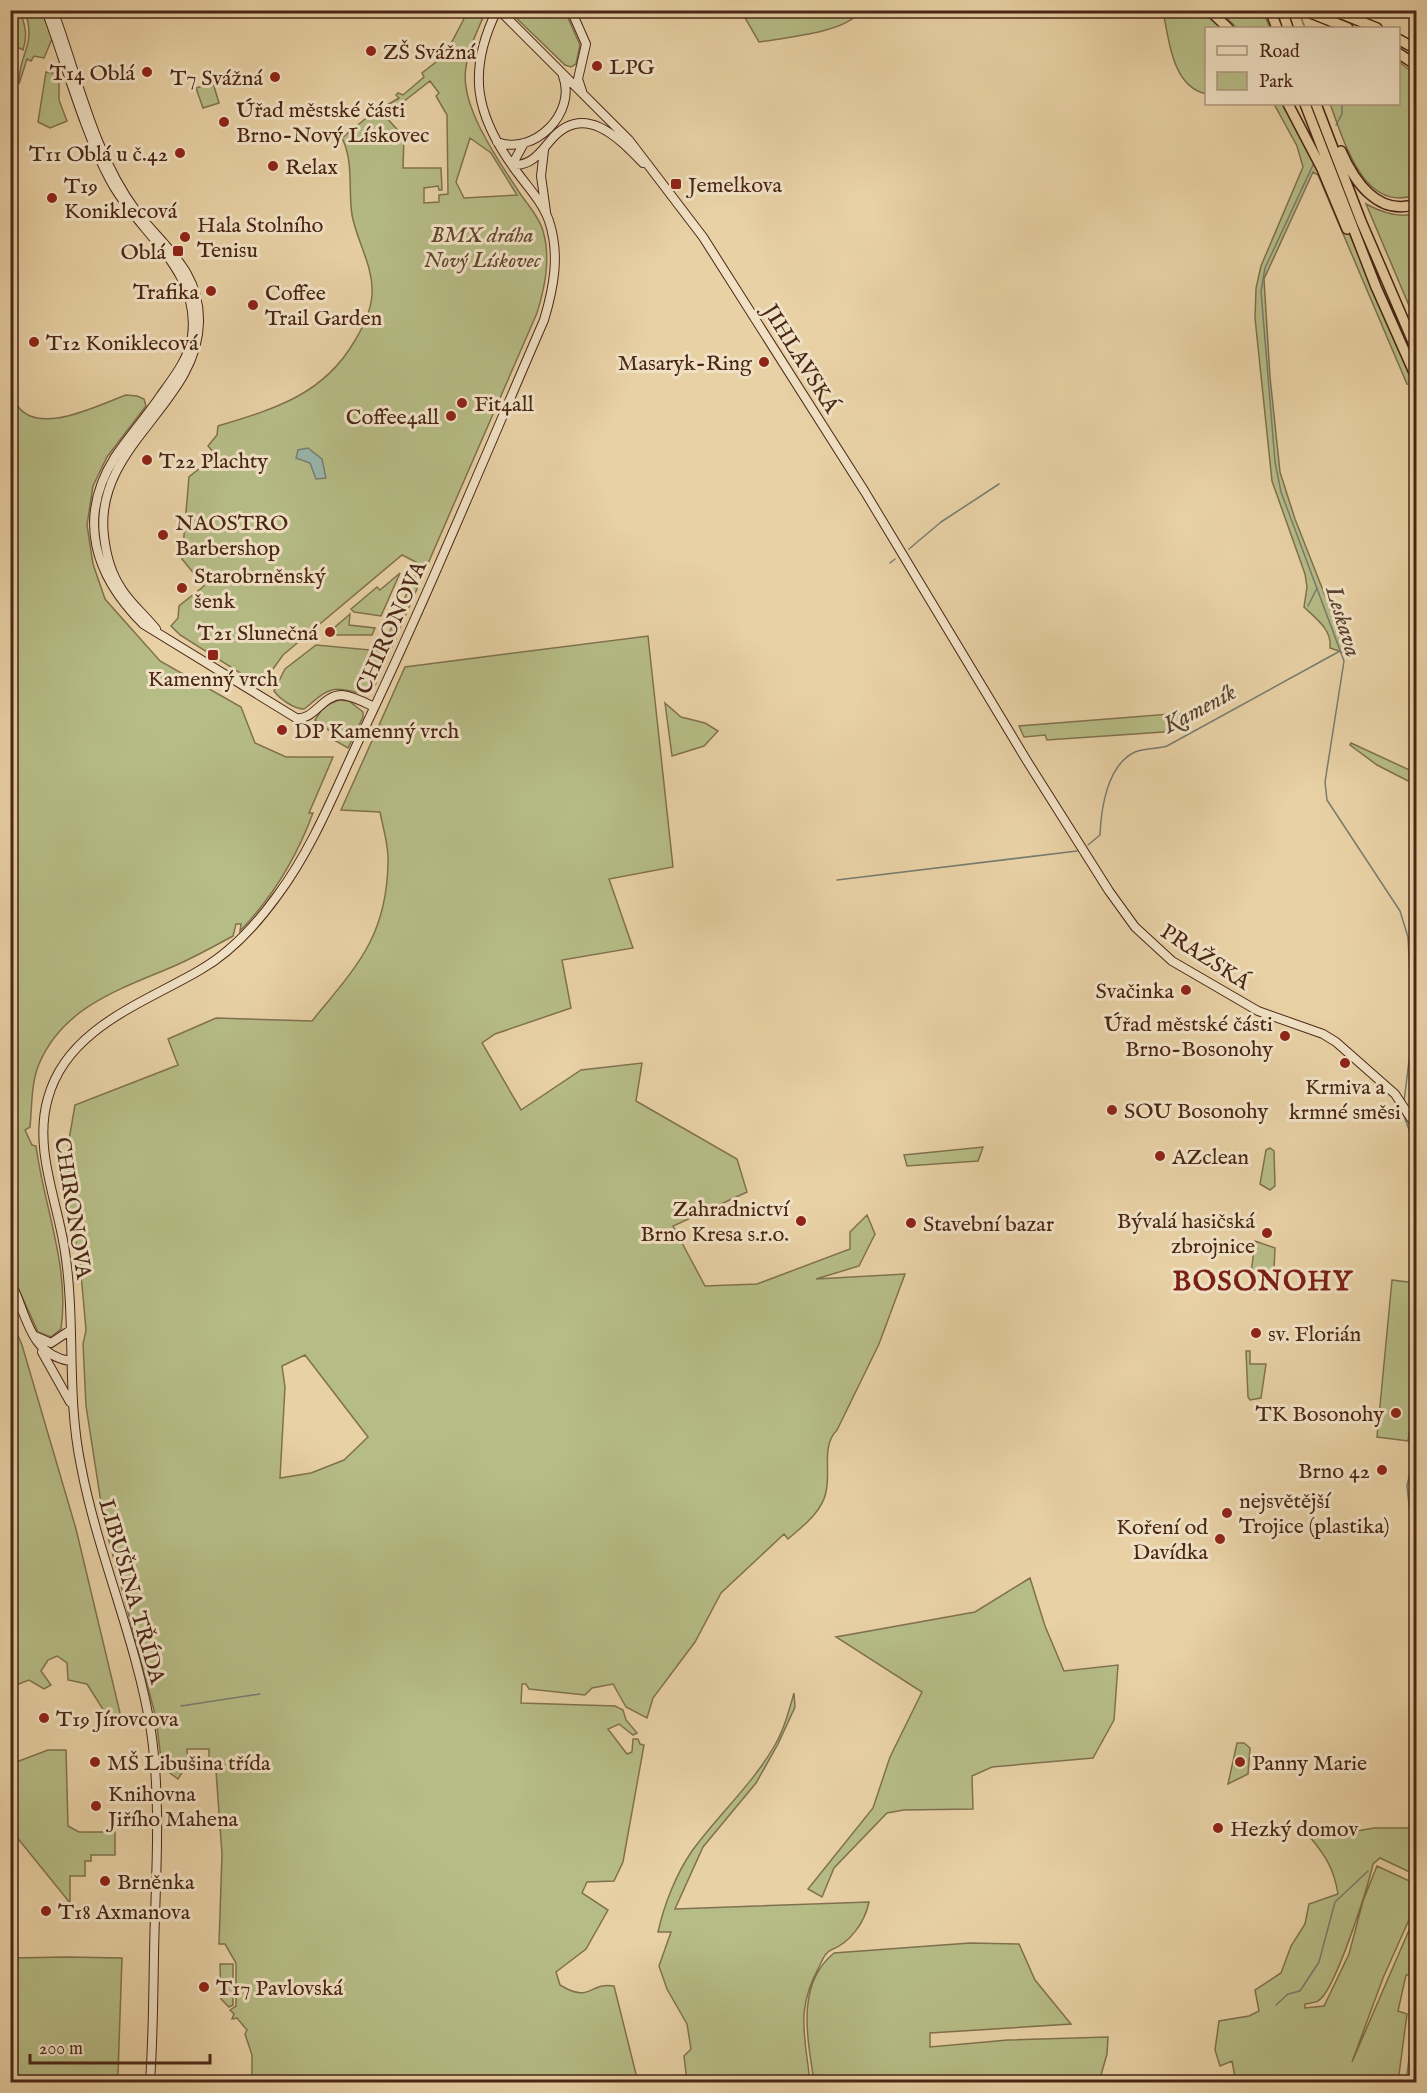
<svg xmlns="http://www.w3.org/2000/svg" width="1427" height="2093" font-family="'IM FELL English',serif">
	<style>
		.green { fill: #b6bc86; stroke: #80714e; stroke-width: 1.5; fill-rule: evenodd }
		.water { fill: #98b6ac; stroke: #797c70; stroke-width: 1.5 }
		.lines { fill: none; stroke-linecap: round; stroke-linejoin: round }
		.stream { stroke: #797c70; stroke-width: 1.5 }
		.secondary-casing { stroke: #4a2616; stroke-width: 10 }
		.highway-casing { stroke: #4a2616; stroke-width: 12 }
		.secondary { stroke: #f0e1c4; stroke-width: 8 }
		.highway { stroke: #e8d1a5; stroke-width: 9 }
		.poi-dot { fill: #8f2418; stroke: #f0e1c4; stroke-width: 2 }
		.labels { text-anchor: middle; stroke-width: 6; stroke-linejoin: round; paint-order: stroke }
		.poi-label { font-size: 22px; fill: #4a2616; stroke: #f0e1c4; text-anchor: start }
		.park-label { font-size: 22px; font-style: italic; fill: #60442c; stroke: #f0e1c4 }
		.street-label { font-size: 22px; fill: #4a2616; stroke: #f0e1c4 }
		.water-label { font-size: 24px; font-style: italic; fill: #5a4334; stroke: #f0e1c4 }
		.district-label { font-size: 28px; font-weight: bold; letter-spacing: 1.5px; fill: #7a1f14; stroke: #f0e1c4 }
	</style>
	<rect width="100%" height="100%" fill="#e8d1a5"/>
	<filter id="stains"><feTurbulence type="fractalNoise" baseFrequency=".00333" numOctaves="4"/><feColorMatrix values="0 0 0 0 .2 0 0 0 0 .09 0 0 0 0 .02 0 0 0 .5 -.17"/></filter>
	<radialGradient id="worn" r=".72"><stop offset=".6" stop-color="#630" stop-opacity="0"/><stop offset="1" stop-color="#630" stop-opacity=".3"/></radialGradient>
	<path class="green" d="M11 10 20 11C25 25 28 35 23 50L17 47 18 43 11 46V37L15 33 11 26Z
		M25 11H42L52 39 44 58 34 56 31 61 27 59 19 84C18 53 37 47 25 11Z
		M468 11H486C478 29 469 47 466 67 459 106 499 161 519 192 527 204 540 218 543 231 551 258 545 287 537 313L373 690C363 699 345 686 332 690 320 693 314 702 304 709 294 709 280 699 274 691L285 669 316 645 381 651 420 564 402 555 283 655 265 680 256 683 180 635 171 626 178 618 179 606 204 586 182 559 189 477 216 455 208 446 217 435 218 426C274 409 323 395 354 342 362 329 371 310 372 295 374 267 357 242 352 215 348 190 354 162 342 138L370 115 399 98 396 95 398 93 403 95 424 77 422 73 445 55ZM430 81 439 93 436 96 447 115 448 194 439 195V202L424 203V188L438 186 439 190H442L441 168H403L404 137 385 116ZM470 138 491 153 517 195 464 198 456 182Z
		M509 11H565L580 45 576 64 571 67 565 65Z
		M741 11H859C850 32 782 38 759 42Z
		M1163 11H1205L1224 28H1206V94C1172 86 1169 40 1163 11Z
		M1219 11H1263L1270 28H1237Z
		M1399 62 1416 75V195C1363 214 1344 140 1330 104H1398Z
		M46 72 59 74V100L67 121 50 128 38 122Z
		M213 83 219 103 203 108 196 88Z
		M1274 104H1284L1322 169 1355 247 1416 377V385L1407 384 1318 175 1313 172 1264 279 1270 377 1280 472 1295 519 1348 654 1330 648C1332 629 1316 619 1304 607L1307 587 1305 574 1272 481 1255 318 1256 288 1261 266 1303 167 1297 146Z
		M1366 204C1381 212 1400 219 1416 213V322Z
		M14 373C11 385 10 395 17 405 38 437 98 405 126 395L137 396 144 399 146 406 107 457 93 486 87 525 93 564 105 599 160 661 241 707 255 743 286 757H333L309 813H313C297 856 273 897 240 931L241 924H236L233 936C213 947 193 958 172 967 120 989 63 1007 39 1064 31 1082 32 1108 30 1127L25 1130 32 1145 36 1146C44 1207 70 1267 61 1329L51 1337 38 1332 10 1270V374Z
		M400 573 381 616 354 612 351 609 377 587 380 590Z
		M350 614 349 625 375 628 372 635H333L334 628Z
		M648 636 673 867 609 879 633 948 562 960 571 1008 495 1034 482 1043 521 1110 581 1070 642 1063 636 1101 737 1159 747 1192 673 1226 705 1286 757 1284 850 1249V1232L867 1215 875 1234 859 1266 816 1279 905 1274 879 1344 837 1430C821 1446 831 1471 826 1492 822 1512 803 1526 788 1539L784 1534 721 1593 695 1642 653 1698 647 1718 626 1707 613 1684 592 1688 585 1695 529 1689 526 1684H522L521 1703 615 1706 623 1710 626 1720 637 1733 633 1735 619 1724 608 1729 627 1754 632 1752 633 1739H638L640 1744 644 1745 623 1862 614 1881 587 1882 582 1893 608 1910 586 1949 556 1972 560 1985C591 2004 588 1982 614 1986L638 2082H252V2055L245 2034 247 2030 237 2018 232 2019 234 2014 230 2010 236 2006V1963L225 1944H219L222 1854 216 1771 209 1770V1749H187L188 1763 178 1779 162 1767 156 1718 104 1522 86 1406 83 1344 86 1330 80 1263 58 1156 67 1151 75 1105 178 1065 168 1039 216 1018 312 1021C356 967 387 937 388 862 389 846 383 828 380 812L341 810 405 667ZM305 1355 368 1437 344 1460 311 1473 280 1478 285 1387 282 1366Z
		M339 700 349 701 363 712V717L348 748 332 739 334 734 315 720 324 706Z
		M665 703 681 717 705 723 718 731 704 746 672 756Z
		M1183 713 1178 731 1047 740 1045 735 1024 737 1019 726Z
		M1351 743 1416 773V785L1377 765 1350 745Z
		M983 1147 978 1161 907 1166 904 1155Z
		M1270 1148 1274 1151 1275 1186 1270 1190 1260 1184 1266 1150Z
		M1255 1241 1275 1248 1273 1289 1249 1290Z
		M1392 1280 1416 1283V1390L1408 1441 1377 1437Z
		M10 1317 22 1345 76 1529 121 1717 104 1711 87 1684 68 1680 67 1663 57 1656 48 1660 41 1671 51 1685 44 1689 29 1680 11 1687Z
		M1246 1351H1250V1364H1266L1261 1398 1250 1400 1248 1397Z
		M1030 1578 1045 1626 1064 1671 1118 1665 1114 1720 1093 1758 992 1767 972 1776 973 1809 904 1810 887 1813 834 1868 822 1897 808 1889 873 1808 890 1757 922 1692 836 1637 975 1612Z
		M794 1693 795 1707 778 1744 756 1783 703 1847 675 1909 869 1902C865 1922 850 1943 831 1950 826 1952 822 1960 820 1965 795 2009 805 2035 810 2082H687L684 2056 691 2049 687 2024 667 1989 659 1966 671 1932H658C664 1905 676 1874 692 1851 718 1815 752 1785 775 1745 784 1729 789 1711 794 1693Z
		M1237 1743H1244L1250 1748 1248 1774 1228 1784Z
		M48 1750H66L68 1826 79 1832H115V1855H91V1861H85V1876H70V1903L11 1830V1821L17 1815 11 1807V1764Z
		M1317 1825 1345 1833 1374 1828H1416L1414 1860 1416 1863V1875L1380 1858 1373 1864C1368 1886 1335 1992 1318 2001 1315 2003 1308 2003 1305 2004V2008L1324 2006 1349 1954 1363 1901 1377 1866 1416 1884V1904L1383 1978 1352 2062 1416 1914V1968L1411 1975H1406L1398 2011 1407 2014 1398 2082H1236L1232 2061 1220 2066 1215 2050 1219 2021 1249 2016 1259 2011 1255 1990 1281 1973 1291 1946 1305 1924 1309 1904 1338 1894C1334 1869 1326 1856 1309 1836Z
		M970 1943 1019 1944 1035 1980 1071 2024 930 2033V2047L1008 2040 1108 2037 1107 2054 1099 2082H814C808 2039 795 1985 834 1953Z
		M67 1957 122 1958 118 2074 120 2082H11L13 1958Z
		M220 1964H233V2005L229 2007 221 1999Z"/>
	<path class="water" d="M308 448 322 459 326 478 316 479 310 463 296 458 298 450Z"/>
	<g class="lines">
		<path class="stream" d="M1299 12 1305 28
			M1336 125 1342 114V104
			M1313 165 1265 268 1261 291 1275 462 1281 492 1344 661 1325 782 1327 800 1400 911 1408 937 1413 1028 1404 1102
			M909 549 941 522 999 484
			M890 563 895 559
			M1308 606 1317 588
			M1088 845 1100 835C1101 809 1107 765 1135 752 1144 748 1158 749 1167 746L1340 651
			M837 880 1077 851
			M1403 1113 1416 1149
			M1416 1447 1407 1486 1416 1569
			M181 1706 260 1694
			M1276 2005 1288 1994 1300 1991 1319 1962 1335 1902 1368 1871
			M1406 2082 1416 2004"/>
		<defs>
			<path id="secondary" d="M46 10C66 64 84 131 110 180 139 234 201 269 192 336 189 358 174 377 161 395 147 416 129 436 115 457 76 519 95 576 143 624L296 718C314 721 322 695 342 695 353 696 364 702 374 707
				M53 10C78 77 93 153 136 211 165 248 200 271 199 322 198 404 93 446 104 536 106 554 111 573 121 588 130 603 145 615 156 629
				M499 10 629 140 703 237 865 492 1027 761 1109 891 1135 927 1172 961 1258 1011 1323 1034 1336 1042 1395 1094 1416 1126
				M571 10 586 44 578 79 582 91
				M497 142C534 156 577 113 563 76
				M544 150 541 176 546 212
				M512 165C531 166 539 154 550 141 583 101 618 137 643 163
				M512 165 524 143
				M10 1281C27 1313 28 1354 70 1361
				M35 1336 51 1343 69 1331
				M42 1352 70 1402
				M150 2082C154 2027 153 1972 155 1916 157 1855 160 1792 151 1731 137 1641 98 1556 81 1466 66 1395 76 1323 65 1252 58 1202 33 1149 48 1098 67 1028 144 1003 200 970 232 952 256 925 277 896 316 844 339 780 367 723 430 590 486 454 544 320 554 287 560 254 549 221 542 201 526 185 514 168 475 114 467 71 497 10"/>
			<path id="highway" d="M1209 10 1228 28
				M1270 10 1277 28
				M1282 10 1288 28
				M1303 10 1348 28
				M1332 10 1377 28
				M1398 39 1416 49
				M1398 53 1416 65
				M1288 104 1322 169 1347 229
				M1305 104 1376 287 1416 377
				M1316 104 1361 221 1416 349
				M1341 151C1354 181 1378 217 1416 204"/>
		</defs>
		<use href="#secondary" class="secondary-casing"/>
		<use href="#highway" class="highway-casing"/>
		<use href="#secondary" class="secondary"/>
		<use href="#highway" class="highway"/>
	</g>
	<g class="poi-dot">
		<circle cx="371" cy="51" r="6"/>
		<circle cx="597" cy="66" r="6"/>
		<circle cx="147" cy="72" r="6"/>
		<circle cx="275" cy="77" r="6"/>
		<circle cx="224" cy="122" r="6"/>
		<circle cx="180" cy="153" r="6"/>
		<circle cx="273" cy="166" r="6"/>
		<rect x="670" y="178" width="12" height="12" rx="3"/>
		<circle cx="52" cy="198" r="6"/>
		<circle cx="185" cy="237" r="6"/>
		<rect x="172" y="245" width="12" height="12" rx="3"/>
		<circle cx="211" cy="291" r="6"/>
		<circle cx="253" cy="305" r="6"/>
		<circle cx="34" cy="342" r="6"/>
		<circle cx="764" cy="362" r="6"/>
		<circle cx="462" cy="403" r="6"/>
		<circle cx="451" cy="416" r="6"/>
		<circle cx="147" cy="460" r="6"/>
		<circle cx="163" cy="535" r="6"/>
		<circle cx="182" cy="588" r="6"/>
		<circle cx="330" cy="632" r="6"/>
		<rect x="207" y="649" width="12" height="12" rx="3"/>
		<circle cx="282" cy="730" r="6"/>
		<circle cx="1186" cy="990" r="6"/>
		<circle cx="1285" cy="1036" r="6"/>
		<circle cx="1345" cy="1063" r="6"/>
		<circle cx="1112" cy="1110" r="6"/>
		<circle cx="1160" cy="1156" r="6"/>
		<circle cx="801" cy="1221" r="6"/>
		<circle cx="911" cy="1223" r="6"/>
		<circle cx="1267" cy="1233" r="6"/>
		<circle cx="1256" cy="1333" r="6"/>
		<circle cx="1396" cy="1413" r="6"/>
		<circle cx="1382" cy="1470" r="6"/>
		<circle cx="1227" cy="1513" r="6"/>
		<circle cx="1220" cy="1539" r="6"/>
		<circle cx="44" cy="1718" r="6"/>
		<circle cx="95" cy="1762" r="6"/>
		<circle cx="1240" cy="1762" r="6"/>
		<circle cx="96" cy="1806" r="6"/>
		<circle cx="1218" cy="1828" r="6"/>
		<circle cx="105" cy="1881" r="6"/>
		<circle cx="46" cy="1911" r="6"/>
		<circle cx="204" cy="1987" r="6"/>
	</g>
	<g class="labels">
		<g class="poi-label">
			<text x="383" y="59">ZŠ Svážná</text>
			<text x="609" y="74">LPG</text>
			<text x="135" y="80" text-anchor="end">T14 Oblá</text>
			<text x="263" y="85" text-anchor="end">T7 Svážná</text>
			<text x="236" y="117">Úřad městské části<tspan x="236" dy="25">Brno-Nový Lískovec</tspan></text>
			<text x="168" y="161" text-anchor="end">T11 Oblá u č.42</text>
			<text x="285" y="174">Relax</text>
			<text x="688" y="192">Jemelkova</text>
			<text x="64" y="193">T19<tspan x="64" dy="25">Koniklecová</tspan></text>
			<text x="197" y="232">Hala Stolního<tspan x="197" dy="25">Tenisu</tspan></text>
			<text x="166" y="259" text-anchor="end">Oblá</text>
			<text x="199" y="299" text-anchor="end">Trafika</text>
			<text x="265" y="300">Coffee<tspan x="265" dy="25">Trail Garden</tspan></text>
			<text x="46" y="350">T12 Koniklecová</text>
			<text x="752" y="370" text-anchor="end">Masaryk-Ring</text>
			<text x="474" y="411">Fit4all</text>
			<text x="439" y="424" text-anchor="end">Coffee4all</text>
			<text x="159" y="468">T22 Plachty</text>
			<text x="175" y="530">NAOSTRO<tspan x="175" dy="25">Barbershop</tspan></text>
			<text x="194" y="583">Starobrněnský<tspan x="194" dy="25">šenk</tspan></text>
			<text x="318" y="640" text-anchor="end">T21 Slunečná</text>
			<text x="213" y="686" text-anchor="middle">Kamenný vrch</text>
			<text x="294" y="738">DP Kamenný vrch</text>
			<text x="1174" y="998" text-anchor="end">Svačinka</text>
			<text x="1273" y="1031" text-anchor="end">Úřad městské části<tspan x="1273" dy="25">Brno-Bosonohy</tspan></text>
			<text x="1345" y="1094" text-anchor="middle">Krmiva a<tspan x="1345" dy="25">krmné směsi</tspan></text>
			<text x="1124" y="1118">SOU Bosonohy</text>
			<text x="1172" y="1164">AZclean</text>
			<text x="789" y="1216" text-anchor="end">Zahradnictví<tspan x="789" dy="25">Brno Kresa s.r.o.</tspan></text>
			<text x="1255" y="1228" text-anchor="end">Bývalá hasičská<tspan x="1255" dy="25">zbrojnice</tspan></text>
			<text x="923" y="1231">Stavební bazar</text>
			<text x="1268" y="1341">sv. Florián</text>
			<text x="1384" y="1421" text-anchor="end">TK Bosonohy</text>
			<text x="1370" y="1478" text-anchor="end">Brno 42</text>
			<text x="1239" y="1508">nejsvětější<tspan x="1239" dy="25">Trojice (plastika)</tspan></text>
			<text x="1208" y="1534" text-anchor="end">Koření od<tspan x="1208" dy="25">Davídka</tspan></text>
			<text x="56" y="1726">T19 Jírovcova</text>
			<text x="107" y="1770">MŠ Libušina třída</text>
			<text x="1252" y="1770">Panny Marie</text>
			<text x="108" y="1801">Knihovna<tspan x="108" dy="25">Jiřího Mahena</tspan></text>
			<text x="1230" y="1836">Hezký domov</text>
			<text x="117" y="1889">Brněnka</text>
			<text x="58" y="1919">T18 Axmanova</text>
			<text x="216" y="1995">T17 Pavlovská</text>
		</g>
		<g class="park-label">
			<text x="482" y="242">BMX dráha<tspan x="482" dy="25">Nový Lískovec</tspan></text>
		</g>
		<g class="street-label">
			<text transform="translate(802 358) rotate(58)" y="8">JIHLAVSKÁ</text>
			<text transform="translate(390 627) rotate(-66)" y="8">CHIRONOVA</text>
			<text transform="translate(1206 956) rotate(33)" y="8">PRAŽSKÁ</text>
			<text transform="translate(74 1208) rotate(81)" y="8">CHIRONOVA</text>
			<text transform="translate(133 1591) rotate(74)" y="8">LIBUŠINA TŘÍDA</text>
		</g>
		<g class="water-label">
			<text transform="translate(1344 621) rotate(73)" y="8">Leskava</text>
			<text transform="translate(1199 708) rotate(-28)" y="8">Kameník</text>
		</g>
		<g class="district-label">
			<text x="1263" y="1290">BOSONOHY</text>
		</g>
	</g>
	<rect width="1427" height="2093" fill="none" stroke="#e8d1a5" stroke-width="36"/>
	<rect x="12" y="12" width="1403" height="2069" fill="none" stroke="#4a2616" stroke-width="3"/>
	<rect x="18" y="18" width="1391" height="2057" fill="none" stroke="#4a2616" stroke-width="1.5"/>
	<rect x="1205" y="27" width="195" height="78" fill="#f0e1c4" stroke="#ae967e" stroke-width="1.5"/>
	<rect x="1217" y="46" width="30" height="9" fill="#f0e1c4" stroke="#ae967e" stroke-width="1.5"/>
	<text x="1259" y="57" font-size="18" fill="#4a2616">Road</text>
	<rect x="1217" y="72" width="30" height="18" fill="#b6bc86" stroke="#ae967e" stroke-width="1.5"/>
	<text x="1259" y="87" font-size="18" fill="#4a2616">Park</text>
	<path d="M30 2054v9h180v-9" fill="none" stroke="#4a2616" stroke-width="3"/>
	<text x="39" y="2054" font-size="18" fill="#4a2616" stroke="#f0e1c4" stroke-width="4.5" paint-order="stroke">200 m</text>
	<rect width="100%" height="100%" filter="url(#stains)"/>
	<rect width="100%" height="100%" fill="url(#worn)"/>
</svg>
